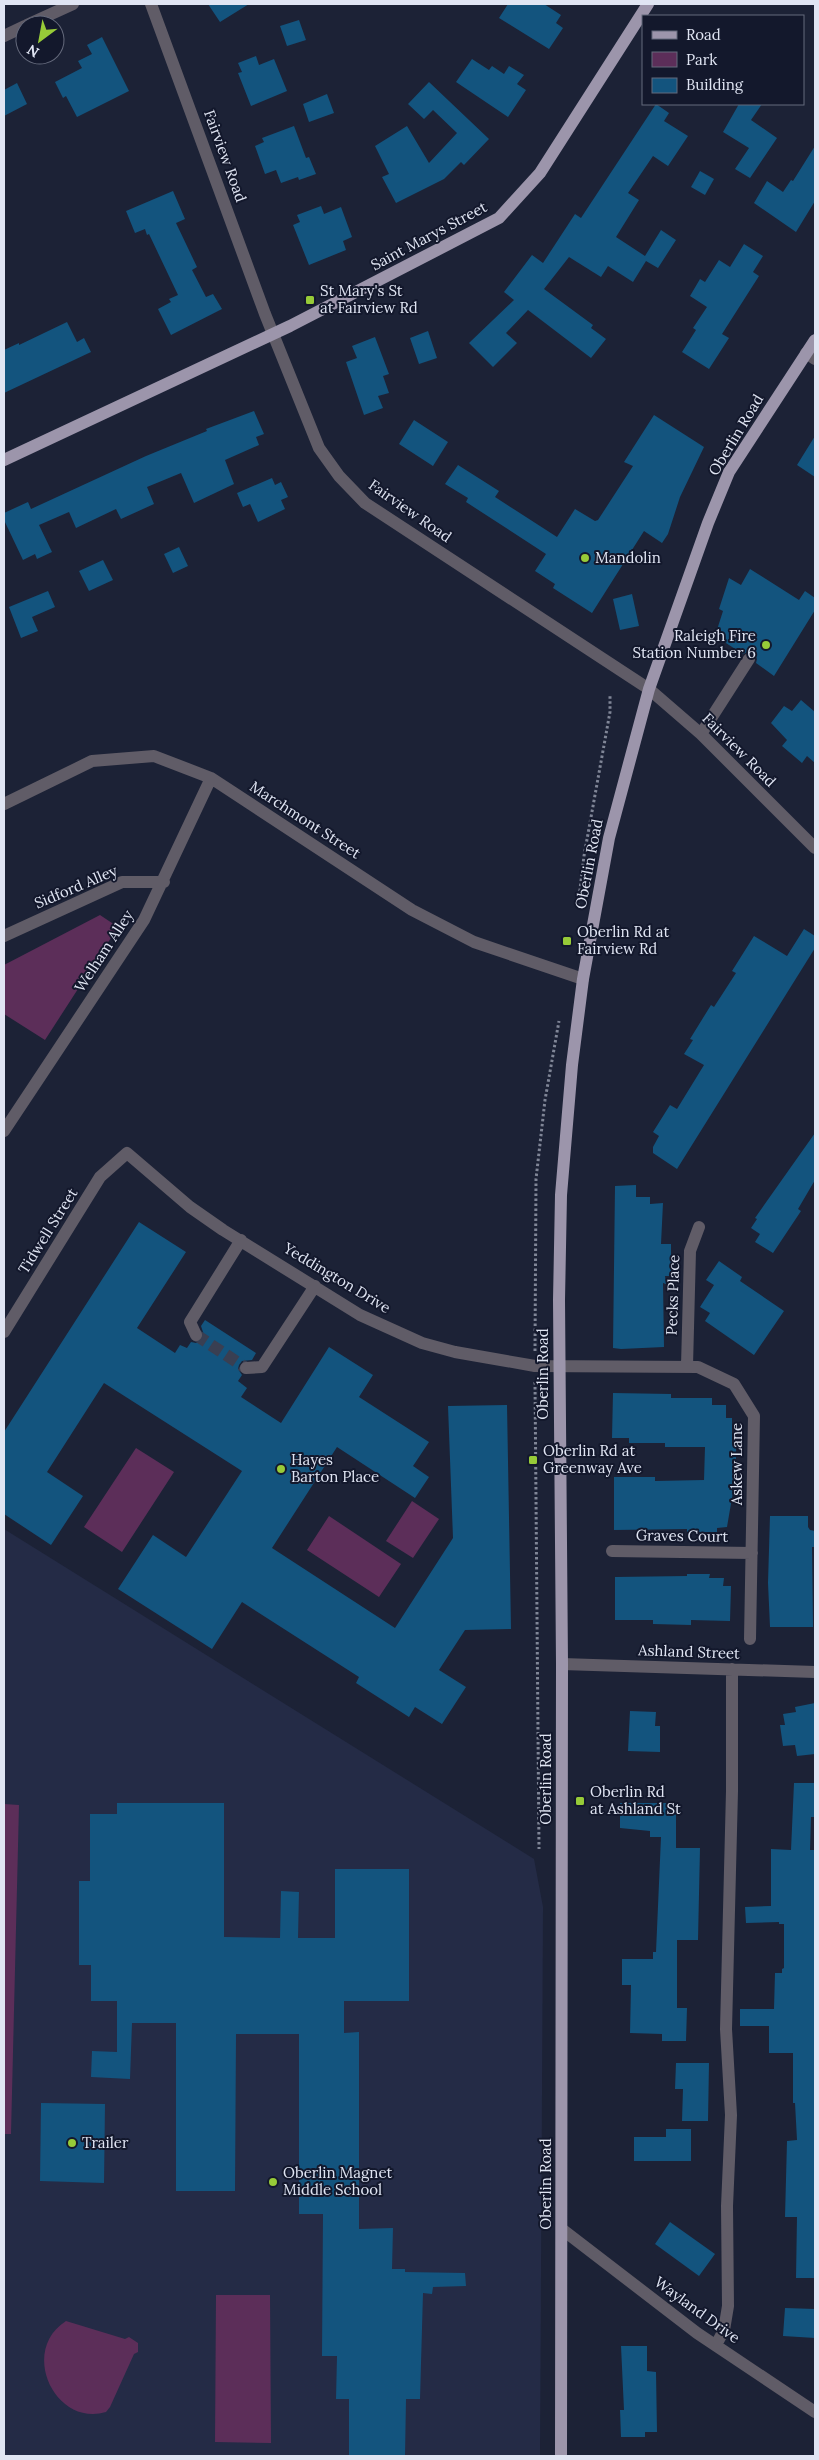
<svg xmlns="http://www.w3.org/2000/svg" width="819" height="2460" font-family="Lora,serif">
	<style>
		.built { fill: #242b46 }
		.green { fill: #5c2e59 }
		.building { fill: #13547e }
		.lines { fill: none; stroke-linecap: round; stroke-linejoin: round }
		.minor-tunnel { stroke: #393f52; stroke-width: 12; stroke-dasharray: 12 6; stroke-linecap: butt }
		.path { stroke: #808697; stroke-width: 3; stroke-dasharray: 2.5 2.5; stroke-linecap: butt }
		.minor { stroke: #605c67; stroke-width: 12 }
		.major { stroke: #9c95ab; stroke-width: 12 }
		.poi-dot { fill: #97cb38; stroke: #13182c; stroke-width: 2 }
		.labels { text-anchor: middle; stroke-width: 4; stroke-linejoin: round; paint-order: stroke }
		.street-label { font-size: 15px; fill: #e0e5f3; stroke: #13182c }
		.poi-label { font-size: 15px; fill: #e0e5f3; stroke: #13182c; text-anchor: start }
	</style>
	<rect width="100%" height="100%" fill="#1c2236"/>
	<path class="built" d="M4 1529 534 1859 543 1907 540 2456H4Z"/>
	<path class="green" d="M100 915 118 927 45 1040 4 1014V965Z
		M136 1448 174 1472 122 1552 84 1527Z
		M412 1501 439 1519 413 1558 386 1541Z
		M329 1516 401 1564 379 1597 307 1550Z
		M4 1804 19 1805 11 2134H4Z
		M216 2295H270L271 2443 215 2442Z
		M66 2321 125 2339 129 2337 138 2343V2352L134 2354 110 2407 106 2412C55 2427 19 2351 66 2321Z"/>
	<path class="building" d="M208 4H249L220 22Z
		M508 4H544L561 15 556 23 563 28 549 49 499 18Z
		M299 20 306 40 287 46 280 26Z
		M102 37 129 91 77 117 66 96 63 98 55 82 82 68 78 61 92 54 87 45Z
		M256 56 259 65 274 59 287 91 251 106 238 73 242 72 238 63Z
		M472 59 489 70 492 66 504 74 509 66 524 75 517 84 526 90 508 117 456 82Z
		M429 82 489 139 464 165 461 162 444 179 396 203 382 177 389 174 375 146 407 126 429 163 457 133 433 110 424 119 408 104Z
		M17 83 27 104 4 116V90Z
		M327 94 334 113 309 122 303 104Z
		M656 104 669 113 664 121 688 136 668 166 653 156 628 193 639 200 616 237 645 256 661 230 676 240 658 268 646 261 633 282 608 266 601 277 569 257 544 289 593 325 591 328 606 339 591 358 528 310 506 333 517 343 493 367 469 343 514 300 504 292 532 255 543 263 575 214 581 218Z
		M739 104H762L751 120 777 138 750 178 735 169 749 148 723 132Z
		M294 126 306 158 309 157 316 174 299 180 298 177 281 183 276 170 265 174 255 146 264 142 262 138Z
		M815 146V201L796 232 754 203 767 181 783 192 791 180 793 181Z
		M700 171 714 179 705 195 691 187Z
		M173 191 185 219 176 223 197 267 192 270 206 297 213 294 222 309 171 335 158 309 171 302 169 299 178 295 149 234 147 235 145 229 135 233 126 211Z
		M321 206 324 214 341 207 352 237 343 241 346 250 309 265 293 225 300 222 297 215Z
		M744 244 763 256 753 272 759 276 722 334 729 338 709 369 682 352 696 330 693 328 707 307 690 296 700 279 705 282 719 260 730 267Z
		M67 322 77 342 84 338 91 352 4 393V350L19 343V345Z
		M428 331 437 358 419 364 410 338Z
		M375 337 389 374 383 376 389 393 378 396 383 408 364 415 346 362 357 358 352 346Z
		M254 411 264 434 256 437 259 445 225 460 234 484 194 503 181 473 147 487 154 504 121 519 116 509 76 528 69 512 39 525 52 552 37 559 35 554 23 560 4 520V513L28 502 31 509 146 456 207 431 206 429Z
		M654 415 704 447 680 497 668 534 662 543 644 531 592 613 553 588 555 584 535 571 546 554 466 502 468 498 445 484 458 465 499 491 495 497 557 537 575 509 595 521 598 520 633 466 624 462Z
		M414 420 448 442 433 466 399 444Z
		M815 436V477L797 465Z
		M272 478 275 485 281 482 288 497 281 500 285 509 258 522 250 504 243 507 237 493Z
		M179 547 188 566 173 573 164 554Z
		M103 560 113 580 89 591 79 571Z
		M750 569 799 600 805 591 815 598V610L774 676 756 663 757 659 754 652 749 651 743 654 715 636 723 611 719 609 729 578 741 585Z
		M48 591 55 607 32 617 38 631 21 638 9 607Z
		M632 594 639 626 620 630 613 599Z
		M801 700 815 712V763L807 756 802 763 782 746 787 740 771 723 784 706 792 711Z
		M804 929 815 936V948L677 1169 653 1153V1147L659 1136 653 1132 670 1105 677 1109 704 1065 684 1054 693 1040 690 1039 711 1005 714 1007 736 973 732 971 754 936 787 956Z
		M815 1133V1180L798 1209 801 1211 773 1253 755 1242 760 1234 751 1228 757 1219 755 1218Z
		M636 1185V1197H650V1204L663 1203 661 1244H671V1276H665L666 1284 663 1283 664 1347 621 1349 613 1348 615 1186Z
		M139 1222 186 1252 137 1328 175 1353 180 1345 187 1348 191 1342 196 1343 202 1340 204 1335 201 1326 205 1320 256 1353 252 1360 242 1361 239 1365 238 1369 242 1375 238 1381 247 1388 241 1397 281 1423 329 1347 373 1375 359 1397 429 1442 413 1466 429 1477 415 1498 337 1447 272 1548 395 1628 453 1538 448 1406 507 1405 511 1629 465 1630 439 1670 466 1687 442 1724 415 1707 409 1717 356 1683 359 1677 242 1602 212 1649 118 1589 153 1535 186 1557 242 1471 104 1383 47 1472 83 1496 51 1545 4 1514V1432Z
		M719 1261 742 1277 740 1281 784 1311 754 1355 705 1321 710 1313 700 1307 714 1285 706 1280Z
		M613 1393 671 1394V1398H712V1405H726V1418H732V1443H736V1471H738V1493L733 1492 727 1527 717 1528V1532H687V1529L614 1530V1477H655V1481L704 1480 705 1447H665V1443H629V1438H612Z
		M770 1516H808V1527L810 1530 815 1531 814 1547H812L813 1627H770L768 1583Z
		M687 1574H710L709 1578H724L723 1586H731L730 1621 691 1620V1625L653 1624V1620H615V1577L687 1576Z
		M815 1703V1754L797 1756 795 1745 783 1746 780 1725H785L783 1714 796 1712 795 1707Z
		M630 1711 656 1712 655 1726H660V1752L628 1751Z
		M794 1783H815V1817H811L810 1850H815V2278H796L797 2217H785L787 2141 797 2140 795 2103H793V2053H769V2026H740V2009H774L775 1973H782V1969L784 1968V1924H779V1922L746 1923 745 1907 771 1906V1849L791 1850Z
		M117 1803H224V1937L280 1938 281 1891 299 1892 298 1938H335V1869H409V2001H344V2033L359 2032V2229L393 2228 392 2269H405V2272L465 2273 466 2286 433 2287 432 2294 423 2293 420 2399H406L405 2456H349V2399H336L337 2356H322L323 2214H299V2034H236L235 2191H176V2023H132L130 2079 91 2077 92 2051 117 2052V2001H91V1965H79V1881H90V1814H117Z
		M620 1803H676V1848H700L698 1940H677V2008H687L686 2041H662V2034L630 2033 631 1985H622V1959H653V1952H656L661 1837H650V1831L620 1828Z
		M676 2063H709L708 2121H682L683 2089H675Z
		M41 2103 105 2104 104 2183 40 2181Z
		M666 2129H691V2161H634V2137H666Z
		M670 2222 715 2254 699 2276 655 2244Z
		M785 2308 815 2309V2338L783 2336Z
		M621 2346H647V2371L656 2372 657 2432H645V2437H621L620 2410H624Z"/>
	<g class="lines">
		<path class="minor-tunnel" d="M196 1335 246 1368"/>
		<path class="path" d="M578 906 584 856 610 712V694
			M535 1351 536 1179 545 1100 559 1021
			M535 1382 539 1849"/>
		<path class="minor" d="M151 4 265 314 319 448 339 476 365 503 649 689 701 734 815 848
			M27 25 73 4
			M4 36 25 26
			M806 353 815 359
			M701 734 749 659
			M4 804 92 761 154 756 211 778 412 910 474 942 583 979
			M4 936 122 882H164
			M4 1131 144 920 211 778
			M4 1332 100 1177 127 1153 190 1207 223 1230 360 1315 422 1343 455 1352 535 1366 698 1367 734 1384 754 1416 750 1639
			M196 1335 190 1322 241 1240
			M687 1366 690 1251 699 1227
			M246 1368 262 1367 315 1286
			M612 1551 752 1553
			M562 1664 815 1672
			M563 2230 697 2333 815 2412
			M716 2345 724 2330 728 2306 727 2206 731 2115 726 2029 732 1791V1669"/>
		<path class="major" d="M4 460 290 326 499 218 540 173 648 4
			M561 2456 562 1664 559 1300 561 1195 572 1065 583 979 609 838 649 689 708 523 729 472 815 340"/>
	</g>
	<g class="poi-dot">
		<rect x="305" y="295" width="10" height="10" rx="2.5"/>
		<circle cx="585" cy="558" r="5"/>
		<circle cx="766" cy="645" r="5"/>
		<rect x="562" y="936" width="10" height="10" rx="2.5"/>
		<rect x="528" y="1455" width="10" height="10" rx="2.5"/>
		<circle cx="281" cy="1469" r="5"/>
		<rect x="575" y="1796" width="10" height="10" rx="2.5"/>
		<circle cx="72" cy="2143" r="5"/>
		<circle cx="273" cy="2182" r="5"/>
	</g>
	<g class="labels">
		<g class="street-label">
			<text transform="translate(225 156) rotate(70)" y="5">Fairview Road</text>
			<text transform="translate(429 236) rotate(-28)" y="5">Saint Marys Street</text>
			<text transform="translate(736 435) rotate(-59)" y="5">Oberlin Road</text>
			<text transform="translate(410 511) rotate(35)" y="5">Fairview Road</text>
			<text transform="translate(739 750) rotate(45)" y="5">Fairview Road</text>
			<text transform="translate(305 820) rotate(33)" y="5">Marchmont Street</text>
			<text transform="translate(589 864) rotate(-79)" y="5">Oberlin Road</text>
			<text transform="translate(76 887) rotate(-23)" y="5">Sidford Alley</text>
			<text transform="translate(104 951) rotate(-57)" y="5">Welham Alley</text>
			<text transform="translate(48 1231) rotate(-58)" y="5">Tidwell Street</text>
			<text transform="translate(337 1278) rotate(31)" y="5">Yeddington Drive</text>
			<text transform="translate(673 1295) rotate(-88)" y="5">Pecks Place</text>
			<text transform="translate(543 1374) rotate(-90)" y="5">Oberlin Road</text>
			<text transform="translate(737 1464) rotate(-90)" y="5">Askew Lane</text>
			<text transform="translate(682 1536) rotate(1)" y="5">Graves Court</text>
			<text transform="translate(689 1652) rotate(2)" y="5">Ashland Street</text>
			<text transform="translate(546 1779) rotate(-90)" y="5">Oberlin Road</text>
			<text transform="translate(546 2184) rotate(-90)" y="5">Oberlin Road</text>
			<text transform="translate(697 2310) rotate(36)" y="5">Wayland Drive</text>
		</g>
		<g class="poi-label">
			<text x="320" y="296">St Mary's St<tspan x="320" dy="17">at Fairview Rd</tspan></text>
			<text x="595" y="563">Mandolin</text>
			<text x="756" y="641" text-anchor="end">Raleigh Fire<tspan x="756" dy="17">Station Number 6</tspan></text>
			<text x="577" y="937">Oberlin Rd at<tspan x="577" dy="17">Fairview Rd</tspan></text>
			<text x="543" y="1456">Oberlin Rd at<tspan x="543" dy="17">Greenway Ave</tspan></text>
			<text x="291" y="1465">Hayes<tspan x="291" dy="17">Barton Place</tspan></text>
			<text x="590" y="1797">Oberlin Rd<tspan x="590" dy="17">at Ashland St</tspan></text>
			<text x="82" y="2148">Trailer</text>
			<text x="283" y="2178">Oberlin Magnet<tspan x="283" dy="17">Middle School</tspan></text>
		</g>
	</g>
	<rect width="819" height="2460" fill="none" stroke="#e0e5f3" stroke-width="10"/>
	<rect x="642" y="15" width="162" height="90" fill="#13182c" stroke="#656a7c"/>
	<rect x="652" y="31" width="25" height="8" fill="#9c95ab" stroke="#656a7c"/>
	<text x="686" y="40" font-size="15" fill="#e0e5f3">Road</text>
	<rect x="652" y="52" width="25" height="15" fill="#5c2e59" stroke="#656a7c"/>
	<text x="686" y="65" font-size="15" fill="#e0e5f3">Park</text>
	<rect x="652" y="78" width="25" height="15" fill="#13547e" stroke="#656a7c"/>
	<text x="686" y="90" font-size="15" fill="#e0e5f3">Building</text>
	<g transform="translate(40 40) rotate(212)"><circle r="24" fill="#13182c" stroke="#656a7c"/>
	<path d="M0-4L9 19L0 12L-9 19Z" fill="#97cb38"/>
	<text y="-8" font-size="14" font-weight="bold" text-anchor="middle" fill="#e0e5f3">N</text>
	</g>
</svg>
